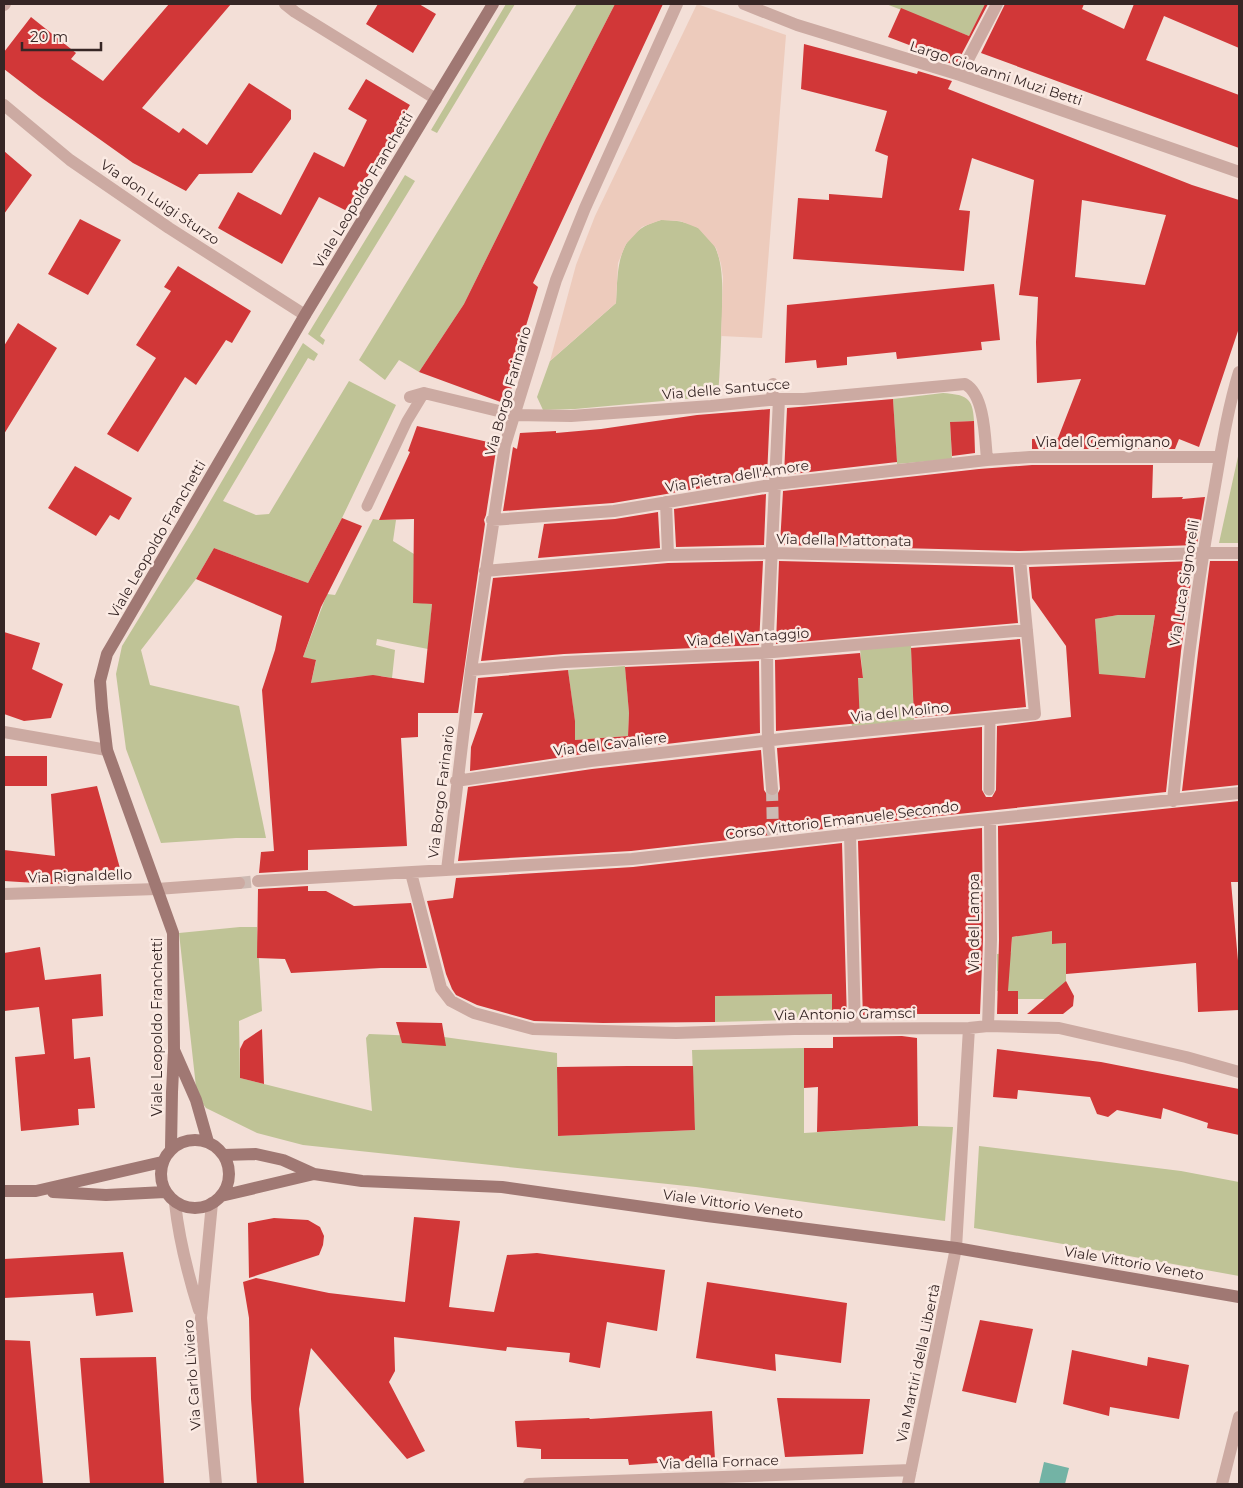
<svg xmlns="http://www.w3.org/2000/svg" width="1243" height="1488" font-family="Montserrat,sans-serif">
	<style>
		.green { fill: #bfc396 }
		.plaza { fill: #edcbbc }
		.water { fill: #73b3a5 }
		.building { fill: #d13738; fill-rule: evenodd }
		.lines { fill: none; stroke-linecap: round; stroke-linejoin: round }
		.minor-tunnel { stroke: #cdbab3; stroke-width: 12; stroke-dasharray: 12 6; stroke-linecap: butt }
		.service { stroke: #ccaaa2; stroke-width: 11 }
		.pedestrian { stroke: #ccaaa2; stroke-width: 12 }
		.minor { stroke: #ccaaa2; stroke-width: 12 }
		.secondary { stroke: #a07873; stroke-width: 12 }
		.labels { text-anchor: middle; stroke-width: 5; stroke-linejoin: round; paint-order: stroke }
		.street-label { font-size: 14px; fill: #362625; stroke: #fbeae3 }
	</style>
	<rect width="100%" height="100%" fill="#f3dfd7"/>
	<path class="green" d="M506 4H515L437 133 431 130Z
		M577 4H615L546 138 464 304 419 372 399 360 385 380 359 360Z
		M886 4H985L969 36Z
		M405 175 415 181 320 336 325 340 323 345 308 334Z
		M661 220C726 219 723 268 722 316 721 343 720 370 718 396L575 409 543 410 537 397 550 361 616 303C618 264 617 232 661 220Z
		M303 343 318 354 314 361 308 358 223 501 256 515 269 514 349 381 396 405 342 518 308 583 214 548 196 579 141 650 150 685 239 706 266 838H236L161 843 126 749 116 674 122 646 195 527Z
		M943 393C965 395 973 396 974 421L950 422 952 459 897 464 893 399Z
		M1239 452V543H1219Z
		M373 519 379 520H396L393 541 414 554 413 602 432 604 428 649 377 639 376 645 395 650 392 678 381 676 379 686 366 676 348 678 345 684 309 692 316 661 303 657 327 594 335 595Z
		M1118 615H1155L1150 645 1181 649 1178 681 1137 677 1087 680 1097 651 1095 619Z
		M911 644 914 723 852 726 842 679 863 678 860 649Z
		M625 666 629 713 628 736 575 740V722L568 670Z
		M1052 920V944L1066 943V987L1053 999H1018L1017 991H997V954L1011 953 1012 937 1020 936Z
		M240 927H257L262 1011 239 1021 240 1078 372 1111 366 1038 369 1034 444 1037 557 1053 558 1136 695 1130 692 1050 804 1048V1133L918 1126 953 1127 945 1221 696 1187 303 1145 257 1133 206 1108 197 1096 179 933Z
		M715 992 750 995 832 994V1019L715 1022Z
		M979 1146 1181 1171 1239 1182V1276L974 1228Z"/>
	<path class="plaza" d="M697 4 786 35 762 338 721 336 723 277 721 264 716 248 698 228 680 221 661 220 642 227 626 244 618 263 616 303 550 361 576 265 595 216Z"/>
	<path class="water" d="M1044 1462 1069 1468 1065 1484H1039Z"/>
	<path class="building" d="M169 4H231L142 108 179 133 183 128 207 145 249 83 291 110V119L252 173 199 174 186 191 133 163 39 96 4 69V52L31 17 76 53 71 59 103 81Z
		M378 4H419L436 14 413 53 366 24Z
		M615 4H663L533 283 538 287 521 342 526 346 506 404 419 372 464 304 546 138Z
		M985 4H988L956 65 923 55 925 51 888 37 901 8 969 36Z
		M1005 4H1084L1082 9 1124 29 1134 4H1239V48L1164 16 1146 60 1239 95V148L981 53Z
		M804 44 917 74 918 71 952 81 948 89 1192 185 1239 200V328L1199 447 1179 439 1175 449H1032V439L1058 438 1081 379 1037 383 1036 342 1038 297 1019 295 1034 180 972 158 959 210 970 211 964 271 793 259 798 198 829 200V194L882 198 888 156 875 151 887 111 801 89ZM1082 200 1166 215 1145 285 1075 277Z
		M366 79 410 105 347 211 319 197 282 264 218 228 238 192 281 215 314 152 344 167 367 120 348 109Z
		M4 151 32 175 4 214Z
		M80 219 121 240 88 295 48 274Z
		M178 266 251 311 232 343 226 340 196 385 185 377 138 452 107 434 156 358 136 345 171 291 164 287Z
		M994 284 1000 340 981 342 982 350 897 359 896 352 847 357V365L817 368 816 360 785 363 787 305Z
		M18 323 57 348 4 434V346Z
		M893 399 897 462 784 475 787 408Z
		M770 409 767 477 613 503 503 511 513 447 517 449 520 433 556 431V433L601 429 697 415Z
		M974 421 975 453 952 456 950 422Z
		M417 426 497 444 486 515 484 520 485 524 458 713H418V737L401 738 407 846 308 850V870L259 873 261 852 274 851 262 690 275 650 282 616 196 579 214 548 308 583 342 518 362 526 321 607 303 657 316 660 311 683 373 675 424 683 432 604 413 603 414 519 379 520 410 452 408 451Z
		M1032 465H1153L1152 498 1183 497 1182 499 1205 497 1197 545 1020 551 780 545 783 491 979 469Z
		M75 466 132 498 119 520 110 515 96 536 48 508Z
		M766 494 764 545 676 547 674 509Z
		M658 512 660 548 538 558 544 524 615 519Z
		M763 561 759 645 564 654 481 661 493 578 668 563Z
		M779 561 1013 567 1018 623 776 644Z
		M1194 561 1181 651 1166 792 939 816 631 851 458 861 468 787 592 769 761 750 764 790 768 796 773 797 777 795 780 789 777 748 982 727V790L986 797H992L996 790 997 726 1071 717 1066 646 1032 598 1029 567ZM1118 615H1155L1145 678 1099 674 1095 619Z
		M1210 561H1239V785L1182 791 1198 653Z
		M4 632 40 643 32 669 63 684 51 718 24 721 4 714Z
		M1020 639 1026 707 914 718 911 648Z
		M860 653 863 678H858L860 723 776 731 775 660Z
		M759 661 760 733 590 753 470 771 471 747 483 713H474L478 678 568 670 575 721V740L628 736 629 713 625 667Z
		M4 756H47V786H4Z
		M97 786 123 879 52 884 4 881V850L55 856 51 794Z
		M1239 801V882H1231L1239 972V1010L1198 1012 1196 963 1066 974V943L1052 944V931L1012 937 1008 991H1018V1014H997L999 940 998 826Z
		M982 828 983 940 980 1014H900V1020H863L858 841Z
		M842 843 847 1021H832V994L715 996V1022L603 1023 534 1021 477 1005 456 995 452 989 446 974 427 901 453 898 456 878 633 867Z
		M308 886V891H326L354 906 411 903 427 968H381L291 973 285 959 257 958 258 889Z
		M40 947 45 980 101 974 103 1016 72 1019 74 1059 90 1057 95 1108 78 1109 79 1125 21 1131 15 1057 45 1054 39 1007 4 1011V953Z
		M1066 981 1074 996 1073 1006 1063 1014H1027Z
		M396 1022 442 1023 446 1046 402 1043Z
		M262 1029 264 1084 240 1078V1049L244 1041Z
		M902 1036 917 1038 918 1126 817 1132 818 1087 804 1088V1048H833V1037Z
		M997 1049 1101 1062 1239 1089V1135L1207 1128 1208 1123 1163 1108 1161 1119 1117 1110 1108 1117 1097 1114 1090 1097 1018 1090 1017 1099 993 1097Z
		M627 1066H693L695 1130 558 1136 557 1067Z
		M414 1217 460 1221 449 1307 494 1312 507 1255 537 1253 665 1270 657 1331 607 1322 600 1368 569 1362 570 1353 507 1347 506 1351 394 1337 395 1371 389 1382 425 1451 407 1459 311 1348 299 1409 304 1484H257L251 1399 249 1318 243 1282 256 1278 329 1293 405 1302Z
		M274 1218 308 1220 320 1227 324 1236 323 1245 319 1255 249 1278 248 1223Z
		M123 1252 133 1312 96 1316 93 1293 4 1298V1259Z
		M707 1282 847 1303 841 1363 775 1354 776 1371 696 1358Z
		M980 1320 1033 1329 1016 1403 962 1391Z
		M4 1340 30 1341 43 1484H4Z
		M1072 1350 1147 1366 1148 1357 1189 1365 1179 1419 1110 1407 1109 1416 1063 1404Z
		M156 1357 164 1484H90L80 1358Z
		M777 1398 870 1399 863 1454 785 1457Z
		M712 1411 715 1459 629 1465 628 1459H541V1449L517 1447 515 1421 589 1418 590 1419Z"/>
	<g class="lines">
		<path class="minor-tunnel" d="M772 789 773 835
			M239 883 258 881"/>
		<path class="service" d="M367 506 407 421 424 393
			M989 790 990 719"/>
		<path class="pedestrian" d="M772 400 773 384
			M1203 553H1239
			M850 834 855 1028"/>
		<path class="minor" d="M285 4 295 12 436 99
			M744 4 797 25 960 75 1239 172
			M4 5 5 4
			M960 75 997 4
			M4 105 70 160 169 228 305 315
			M410 397 424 393 515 415 571 416 711 406 779 399H804L965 384C985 395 985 439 987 460
			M666 502 668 555
			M492 520 614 511 776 484 987 460 1030 457H1220
			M485 571 668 555 772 553 1020 559 1203 553
			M471 670 565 662 762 653 1027 630
			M4 732 107 750
			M456 781 591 761 790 738 1035 714 1020 559
			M772 789 768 741 767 652 779 399
			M1173 801C1183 701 1194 602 1212 503 1220 459 1226 414 1239 372
			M447 870 471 670 505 445 556 280 585 208 677 4
			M411 873 441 988 451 1001 474 1013 533 1029 676 1033 794 1029 969 1028 988 1026 1059 1028 1186 1057 1239 1072
			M258 881 632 859 940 824 1239 793
			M4 894 157 889 239 883
			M988 1026 991 940 990 819
			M175 1203C179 1239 188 1275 199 1310
			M212 1203 201 1318 216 1484
			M529 1484 911 1470
			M908 1484 956 1248 969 1028
			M1222 1484 1239 1417"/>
		<path class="secondary" d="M174 1050 196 1100 208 1142
			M161 1174a34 34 0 1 1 68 0a34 34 0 1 1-68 0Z
			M171 1148 172 1092 174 1050 173 933 107 750 102 708 100 681 107 654 305 315 493 4
			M224 1155 256 1154 283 1160 314 1174
			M4 1191H36L162 1162
			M53 1192 106 1195 165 1192
			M221 1196 314 1174 362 1181 502 1187 707 1216 956 1248 1239 1297"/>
	</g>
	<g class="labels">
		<g class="street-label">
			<text transform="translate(996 73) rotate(18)" y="5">Largo Giovanni Muzi Betti</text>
			<text transform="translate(363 190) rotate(-59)" y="5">Viale Leopoldo Franchetti</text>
			<text transform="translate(160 202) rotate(34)" y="5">Via don Luigi Sturzo</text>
			<text transform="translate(726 389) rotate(-5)" y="5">Via delle Santucce</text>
			<text transform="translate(508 391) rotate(-74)" y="5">Via Borgo Farinario</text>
			<text x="1103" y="447">Via del Gemignano</text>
			<text transform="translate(737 476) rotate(-9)" y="5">Via Pietra dell'Amore</text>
			<text transform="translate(157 539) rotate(-60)" y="5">Viale Leopoldo Franchetti</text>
			<text transform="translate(844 540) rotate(1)" y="5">Via della Mattonata</text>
			<text transform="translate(1184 583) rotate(-81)" y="5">Via Luca Signorelli</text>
			<text transform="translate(748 637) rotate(-4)" y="5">Via del Vantaggio</text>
			<text transform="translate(900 712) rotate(-6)" y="5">Via del Molino</text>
			<text transform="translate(610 744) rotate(-7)" y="5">Via del Cavaliere</text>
			<text transform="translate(441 792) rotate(-83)" y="5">Via Borgo Farinario</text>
			<text transform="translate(842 820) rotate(-7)" y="5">Corso Vittorio Emanuele Secondo</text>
			<text transform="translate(80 876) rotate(-2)" y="5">Via Rignaldello</text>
			<text transform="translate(974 923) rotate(-90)" y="5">Via del Lampa</text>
			<text transform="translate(845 1014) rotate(-1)" y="5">Via Antonio Gramsci</text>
			<text transform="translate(157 1027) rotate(-90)" y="5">Viale Leopoldo Franchetti</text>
			<text transform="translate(733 1204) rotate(8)" y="5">Viale Vittorio Veneto</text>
			<text transform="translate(1134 1263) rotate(10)" y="5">Viale Vittorio Veneto</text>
			<text transform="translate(918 1363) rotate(-78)" y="5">Via Martiri della Libertà</text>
			<text transform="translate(192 1375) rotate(-94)" y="5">Via Carlo Liviero</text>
			<text transform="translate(719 1462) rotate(-2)" y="5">Via della Fornace</text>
		</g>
	</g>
	<rect width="1243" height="1488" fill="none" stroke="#362625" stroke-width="10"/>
	<path d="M22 42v8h79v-8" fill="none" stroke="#362625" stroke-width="2.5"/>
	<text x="30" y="42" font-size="15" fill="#362625" stroke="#fbeae3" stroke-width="4" paint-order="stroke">20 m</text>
</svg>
